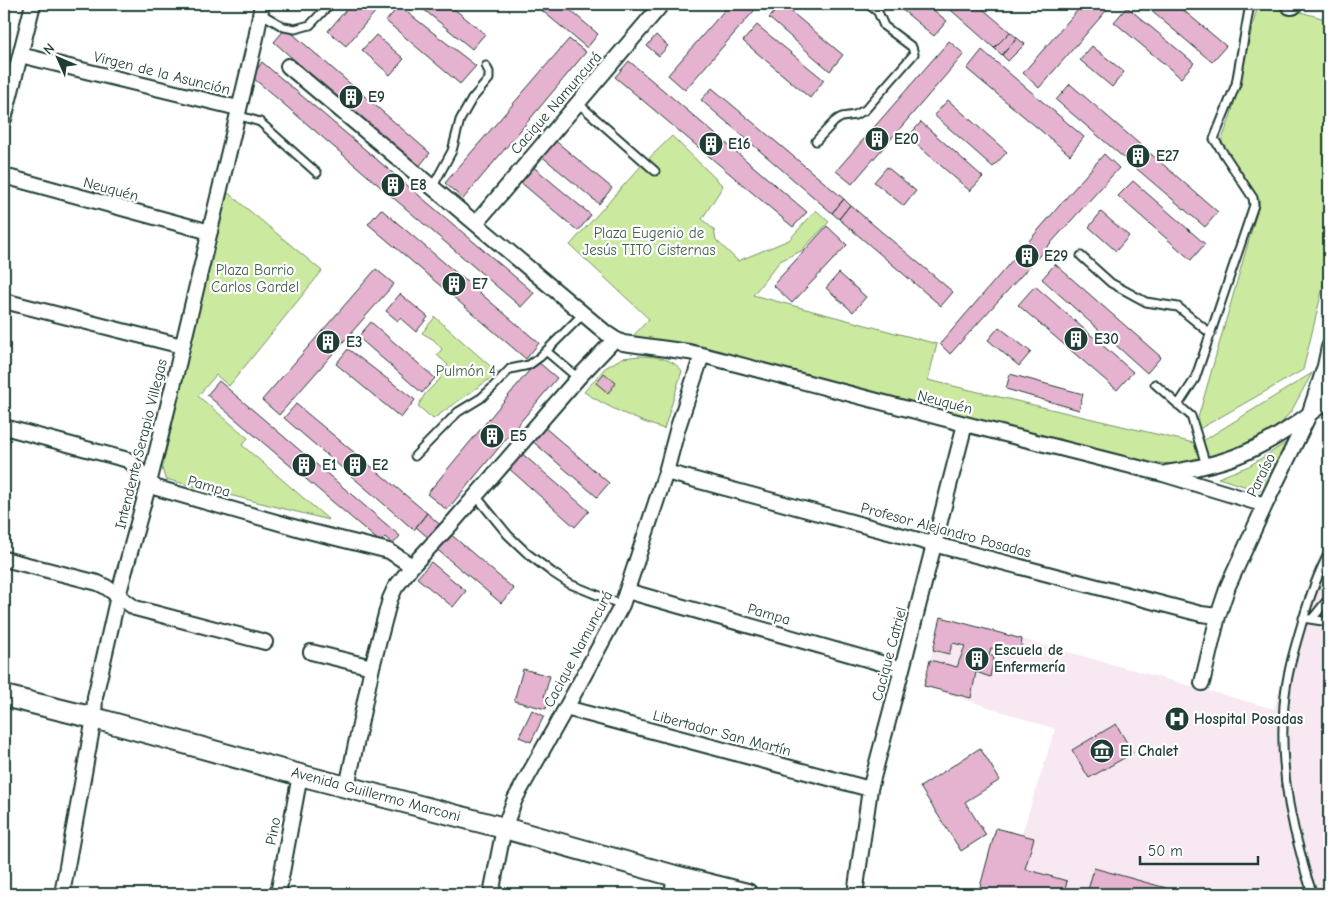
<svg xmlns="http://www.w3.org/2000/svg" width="1333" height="898" font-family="'Comic Neue',sans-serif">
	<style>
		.built { fill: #f7e8f1 }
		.green { fill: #cce9a0; stroke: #76936a }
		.building { fill: #e5b2cf; stroke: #1f3d34 }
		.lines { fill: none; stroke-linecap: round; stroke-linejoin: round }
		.lane-casing { stroke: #1f3d34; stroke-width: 11 }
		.street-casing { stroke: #1f3d34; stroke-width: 18 }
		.secondary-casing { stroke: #1f3d34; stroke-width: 24 }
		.lane { stroke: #fff; stroke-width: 7 }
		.street { stroke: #fff; stroke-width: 14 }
		.secondary { stroke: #fff; stroke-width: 20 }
		.labels { text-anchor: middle; stroke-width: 4.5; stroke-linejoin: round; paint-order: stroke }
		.street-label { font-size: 15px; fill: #1f3d34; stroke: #fff }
		.poi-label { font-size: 15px; font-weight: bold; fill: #1f3d34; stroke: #fff; text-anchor: start }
		.park-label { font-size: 15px; fill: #425f4a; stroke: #fff }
	</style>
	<rect width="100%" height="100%" fill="#fff"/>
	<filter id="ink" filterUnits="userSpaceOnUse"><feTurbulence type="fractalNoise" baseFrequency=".02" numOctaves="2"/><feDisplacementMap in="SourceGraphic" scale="10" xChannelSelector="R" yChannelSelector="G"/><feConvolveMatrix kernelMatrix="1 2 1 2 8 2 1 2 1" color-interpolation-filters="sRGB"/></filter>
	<g filter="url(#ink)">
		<path class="built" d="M1329 535V894H978L996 828 1022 834 1055 729 924 686 941 617 1274 709 1311 575Z"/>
		<path class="green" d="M1258 4H1272L1329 20V262L1303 370 1194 432 1260 201 1221 142 1231 115Z
			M672 136 723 186 702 219 714 230 716 240 738 261 789 240 816 210 829 222 801 251 780 261 753 295 937 344 928 380 1198 444 1312 373 1292 410 1280 425 1245 447 1185 464 1151 463 1090 447 633 336 649 319 570 245 642 165Z
			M227 192 322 271 229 386 216 375 198 396 248 438 242 445 329 520 165 479 162 468Z
			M435 317 498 373 433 419 418 406 425 394 440 379 439 376 448 365 437 355 442 349 434 340 422 333Z
			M640 356C656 357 671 357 682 371L664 429C636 420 609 408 584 392L605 368 622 358Z
			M1287 442 1260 491 1218 478 1249 466Z"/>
		<path class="building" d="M351 4H382L346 46 328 31Z
			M417 4H448L485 34 472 49Z
			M534 4H563L598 34 587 48Z
			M730 4H760L685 90 668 75Z
			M782 4 843 55 830 71 769 18Z
			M814 4H830L823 11Z
			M895 4H926L947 21 934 36Z
			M944 4H977L1010 32 994 48Z
			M1083 4H1112L1039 88 1023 73Z
			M1143 4H1176L1226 46 1212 62Z
			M399 6 476 66 460 84 386 21Z
			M1127 7 1194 63 1181 78 1114 22Z
			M757 25 824 80 810 98 743 41Z
			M286 28 430 153 417 169 274 42Z
			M1010 32 1017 38 1002 55 994 48Z
			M376 35 404 59 390 75 362 50Z
			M656 35 668 46 659 56 647 46Z
			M1017 38 1025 44 1008 61 1002 55Z
			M569 39 586 52 463 199 445 183Z
			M949 41 964 54 852 184 836 171Z
			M1092 46 1124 72 1112 87 1080 60Z
			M982 50 1084 137 1070 155 967 69Z
			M629 61 807 212 793 227 615 77Z
			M262 62 534 293 521 307 252 77Z
			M1070 84 1218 212 1205 227 1056 100Z
			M712 88 844 199 832 213 701 100Z
			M948 100 1007 152 993 167 934 115Z
			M921 122 983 177 970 191 908 137Z
			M552 138 612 188 599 204 539 154Z
			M1104 154 1119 168 950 354 940 344Z
			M530 164 591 215 578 231 518 180Z
			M887 167 916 191 904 206 874 182Z
			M1133 181 1205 244 1191 260 1118 196Z
			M844 199 850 205 839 219 832 213Z
			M850 205 953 292 941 306 839 219Z
			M381 209 539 343 526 359 368 224Z
			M1101 212 1129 236 1116 251 1089 227Z
			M827 226 847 245 792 303 773 285Z
			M1055 264 1161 357 1147 373 1042 279Z
			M376 269 394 284 279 415 262 400Z
			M839 273 866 297 853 312 826 288Z
			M1035 286 1133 372 1117 390 1018 305Z
			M400 294 428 317 416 332 400 318 398 321 386 311Z
			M371 322 435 378 422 393 358 337Z
			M999 327 1031 352 1019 366 988 340Z
			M348 349 415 400 401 418 336 364Z
			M537 361 557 378 447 510 427 494Z
			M604 373 616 383 608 393 596 383Z
			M1010 374 1083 394 1079 410 1006 389Z
			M219 381 400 536 393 544 385 537 380 542 207 395Z
			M296 404 427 513 414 530 284 418Z
			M543 426 609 483 597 497 531 440Z
			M519 451 589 511 575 527 506 466Z
			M427 513 447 531 431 540 416 527Z
			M447 531 514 589 501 603 434 547Z
			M431 562 466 591 453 607 417 578Z
			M941 617 1022 639 1020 654 991 648 989 655 994 657 990 677 976 672 971 698 924 686 930 660 957 667 965 646 953 643 949 654 933 650Z
			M523 669 550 676 544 697 549 698 546 709 514 701Z
			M532 710 544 716 531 742 519 737Z
			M1116 724 1133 753 1089 778 1072 750Z
			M980 748 1000 780 965 802 986 835 961 851 920 787Z
			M996 828 1034 838 1025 869 1067 881 1064 894H978Z
			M1094 868 1166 888 1165 894H1087Z"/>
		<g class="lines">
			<defs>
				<path id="lane" d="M260 13 284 27 295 29 310 25 330 4
					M578 103 655 171
					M237 115 260 122 317 173
					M816 141 834 122 838 119 842 117 855 115 865 110 914 54 912 47 884 26 878 12 868 4
					M432 188 452 151 460 120 472 99 489 79V72L486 66
					M1081 256 1111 283 1146 302 1178 307 1211 334
					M546 351 578 378
					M1155 384 1191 416 1206 465
					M1178 405 1195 379 1254 205 1253 198 1214 139 1236 84 1250 4
					M415 456 458 412 481 398 492 388 510 369 529 365 540 357 583 314
					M476 496 508 535 528 554 553 573 570 584 622 605
					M1303 618 1329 622
					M1312 619 1325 603 1329 600
					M1313 894C1308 882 1304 868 1301 855 1287 807 1280 755 1284 705 1286 677 1294 650 1302 623 1309 599 1317 575 1329 553"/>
				<path id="street" d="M20 55 238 108
					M288 66 606 333 615 339 623 343 689 352 702 355 965 424 1163 474 1265 505
					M4 119 33 4
					M4 176 210 232
					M476 223 662 4
					M4 301 182 346
					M4 427 128 460C139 468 146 481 157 488L304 530 389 551 412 566
					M666 472 933 544 1201 614 1218 616
					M1166 473C1190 469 1214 465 1237 456 1271 443 1301 421 1329 399
					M4 559 98 583 106 587 135 608 265 642
					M627 591 902 669
					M311 652 372 667
					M1202 683 1218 616 1228 586 1265 505 1309 415 1325 366 1329 347
					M566 708 870 789
					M347 787 372 667 390 599 395 588 412 566 453 522 578 378 615 339
					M62 894 94 718 95 697 118 596 149 483 172 390 256 38 262 4
					M278 894 300 775
					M491 894 504 828 515 799 566 708 622 605 666 472 678 427 702 355
					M672 894 675 876
					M855 894 870 789 902 669 965 424"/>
				<path id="secondary" d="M1291 4H1292
					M4 696 94 718 300 775 504 828 675 876 747 894"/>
			</defs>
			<use href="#lane" class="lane-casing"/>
			<use href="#street" class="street-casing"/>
			<use href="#secondary" class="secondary-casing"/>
			<use href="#lane" class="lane"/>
			<use href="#street" class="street"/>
			<use href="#secondary" class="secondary"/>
		</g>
	</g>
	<defs>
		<symbol id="building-disc" viewBox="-11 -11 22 22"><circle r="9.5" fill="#1f3d34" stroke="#fff"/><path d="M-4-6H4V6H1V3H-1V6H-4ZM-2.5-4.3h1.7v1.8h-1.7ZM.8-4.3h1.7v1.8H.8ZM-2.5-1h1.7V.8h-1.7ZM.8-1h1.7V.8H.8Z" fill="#fff"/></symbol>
		<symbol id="hospital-disc" viewBox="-11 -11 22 22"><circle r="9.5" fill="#1f3d34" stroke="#fff"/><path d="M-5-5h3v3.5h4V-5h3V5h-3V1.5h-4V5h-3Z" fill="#fff"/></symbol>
		<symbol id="museum-disc" viewBox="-11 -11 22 22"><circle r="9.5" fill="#1f3d34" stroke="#fff"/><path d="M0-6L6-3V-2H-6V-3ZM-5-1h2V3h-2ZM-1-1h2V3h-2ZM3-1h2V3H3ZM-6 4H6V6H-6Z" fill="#fff"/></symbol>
	</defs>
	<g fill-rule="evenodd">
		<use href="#building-disc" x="337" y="83" width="28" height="28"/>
		<use href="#building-disc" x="863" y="125" width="28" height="28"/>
		<use href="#building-disc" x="697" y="130" width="28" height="28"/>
		<use href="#building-disc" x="1124" y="142" width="28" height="28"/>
		<use href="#building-disc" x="379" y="171" width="28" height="28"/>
		<use href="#building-disc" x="1013" y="242" width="28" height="28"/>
		<use href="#building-disc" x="440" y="270" width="28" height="28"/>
		<use href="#building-disc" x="1062" y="325" width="28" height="28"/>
		<use href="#building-disc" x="314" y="328" width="28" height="28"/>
		<use href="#building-disc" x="478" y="422" width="28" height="28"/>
		<use href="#building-disc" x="290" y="451" width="28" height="28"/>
		<use href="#building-disc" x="341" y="451" width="28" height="28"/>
		<use href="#building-disc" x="963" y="645" width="28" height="28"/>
		<use href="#hospital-disc" x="1163" y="705" width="28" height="28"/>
		<use href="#museum-disc" x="1088" y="737" width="28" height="28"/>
	</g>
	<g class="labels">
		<g class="street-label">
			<text transform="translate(162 73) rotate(14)" y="5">Virgen de la Asunción</text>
			<text transform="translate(556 103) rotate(-49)" y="5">Cacique Namuncurá</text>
			<text transform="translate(111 189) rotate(15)" y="5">Neuquén</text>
			<text transform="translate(945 402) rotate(15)" y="5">Neuquén</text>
			<text transform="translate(141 444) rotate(-76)" y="5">Intendente Serapio Villegas</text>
			<text transform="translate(1261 475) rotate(-64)" y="5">Paraíso</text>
			<text transform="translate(209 486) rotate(16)" y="5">Pampa</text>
			<text transform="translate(946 530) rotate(15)" y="5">Profesor Alejandro Posadas</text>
			<text transform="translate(769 614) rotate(16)" y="5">Pampa</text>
			<text transform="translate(578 649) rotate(-62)" y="5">Cacique Namuncurá</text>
			<text transform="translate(889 654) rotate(-75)" y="5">Cacique Catriel</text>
			<text transform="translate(722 733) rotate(15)" y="5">Libertador San Martín</text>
			<text transform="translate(376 794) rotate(15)" y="5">Avenida Guillermo Marconi</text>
			<text transform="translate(273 831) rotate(-79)" y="5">Pino</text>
		</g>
		<g class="poi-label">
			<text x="368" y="102">E9</text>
			<text x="894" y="144">E20</text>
			<text x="728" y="149">E16</text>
			<text x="1156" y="161">E27</text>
			<text x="410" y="190">E8</text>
			<text x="1044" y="261">E29</text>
			<text x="472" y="289">E7</text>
			<text x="1094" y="344">E30</text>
			<text x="346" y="347">E3</text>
			<text x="510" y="441">E5</text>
			<text x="322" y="470">E1</text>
			<text x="372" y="470">E2</text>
			<text x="994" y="655">Escuela de<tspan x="994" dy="17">Enfermería</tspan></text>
			<text x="1194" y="724">Hospital Posadas</text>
			<text x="1120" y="756">El Chalet</text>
		</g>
		<g class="park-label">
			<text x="649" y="238">Plaza Eugenio de<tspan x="649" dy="17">Jesús TITO Cisternas</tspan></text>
			<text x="255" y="275">Plaza Barrio<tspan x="255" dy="17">Carlos Gardel</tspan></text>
			<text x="466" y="376">Pulmón 4</text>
		</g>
	</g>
	<rect width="1333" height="898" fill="none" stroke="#fff" stroke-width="20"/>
	<rect x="10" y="10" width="1313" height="878" fill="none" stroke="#1f3d34" stroke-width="2" filter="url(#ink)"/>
	<g transform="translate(58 58) rotate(315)" stroke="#ffffff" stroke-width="4" paint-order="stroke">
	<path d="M0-4L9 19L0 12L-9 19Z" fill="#1f3d34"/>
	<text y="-8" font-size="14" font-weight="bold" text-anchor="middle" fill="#1f3d34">N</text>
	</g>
	<path d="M1140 856v8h118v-8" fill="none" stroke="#1f3d34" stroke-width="2.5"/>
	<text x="1148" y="856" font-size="15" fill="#1f3d34" stroke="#ffffff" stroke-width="4" paint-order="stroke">50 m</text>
</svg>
